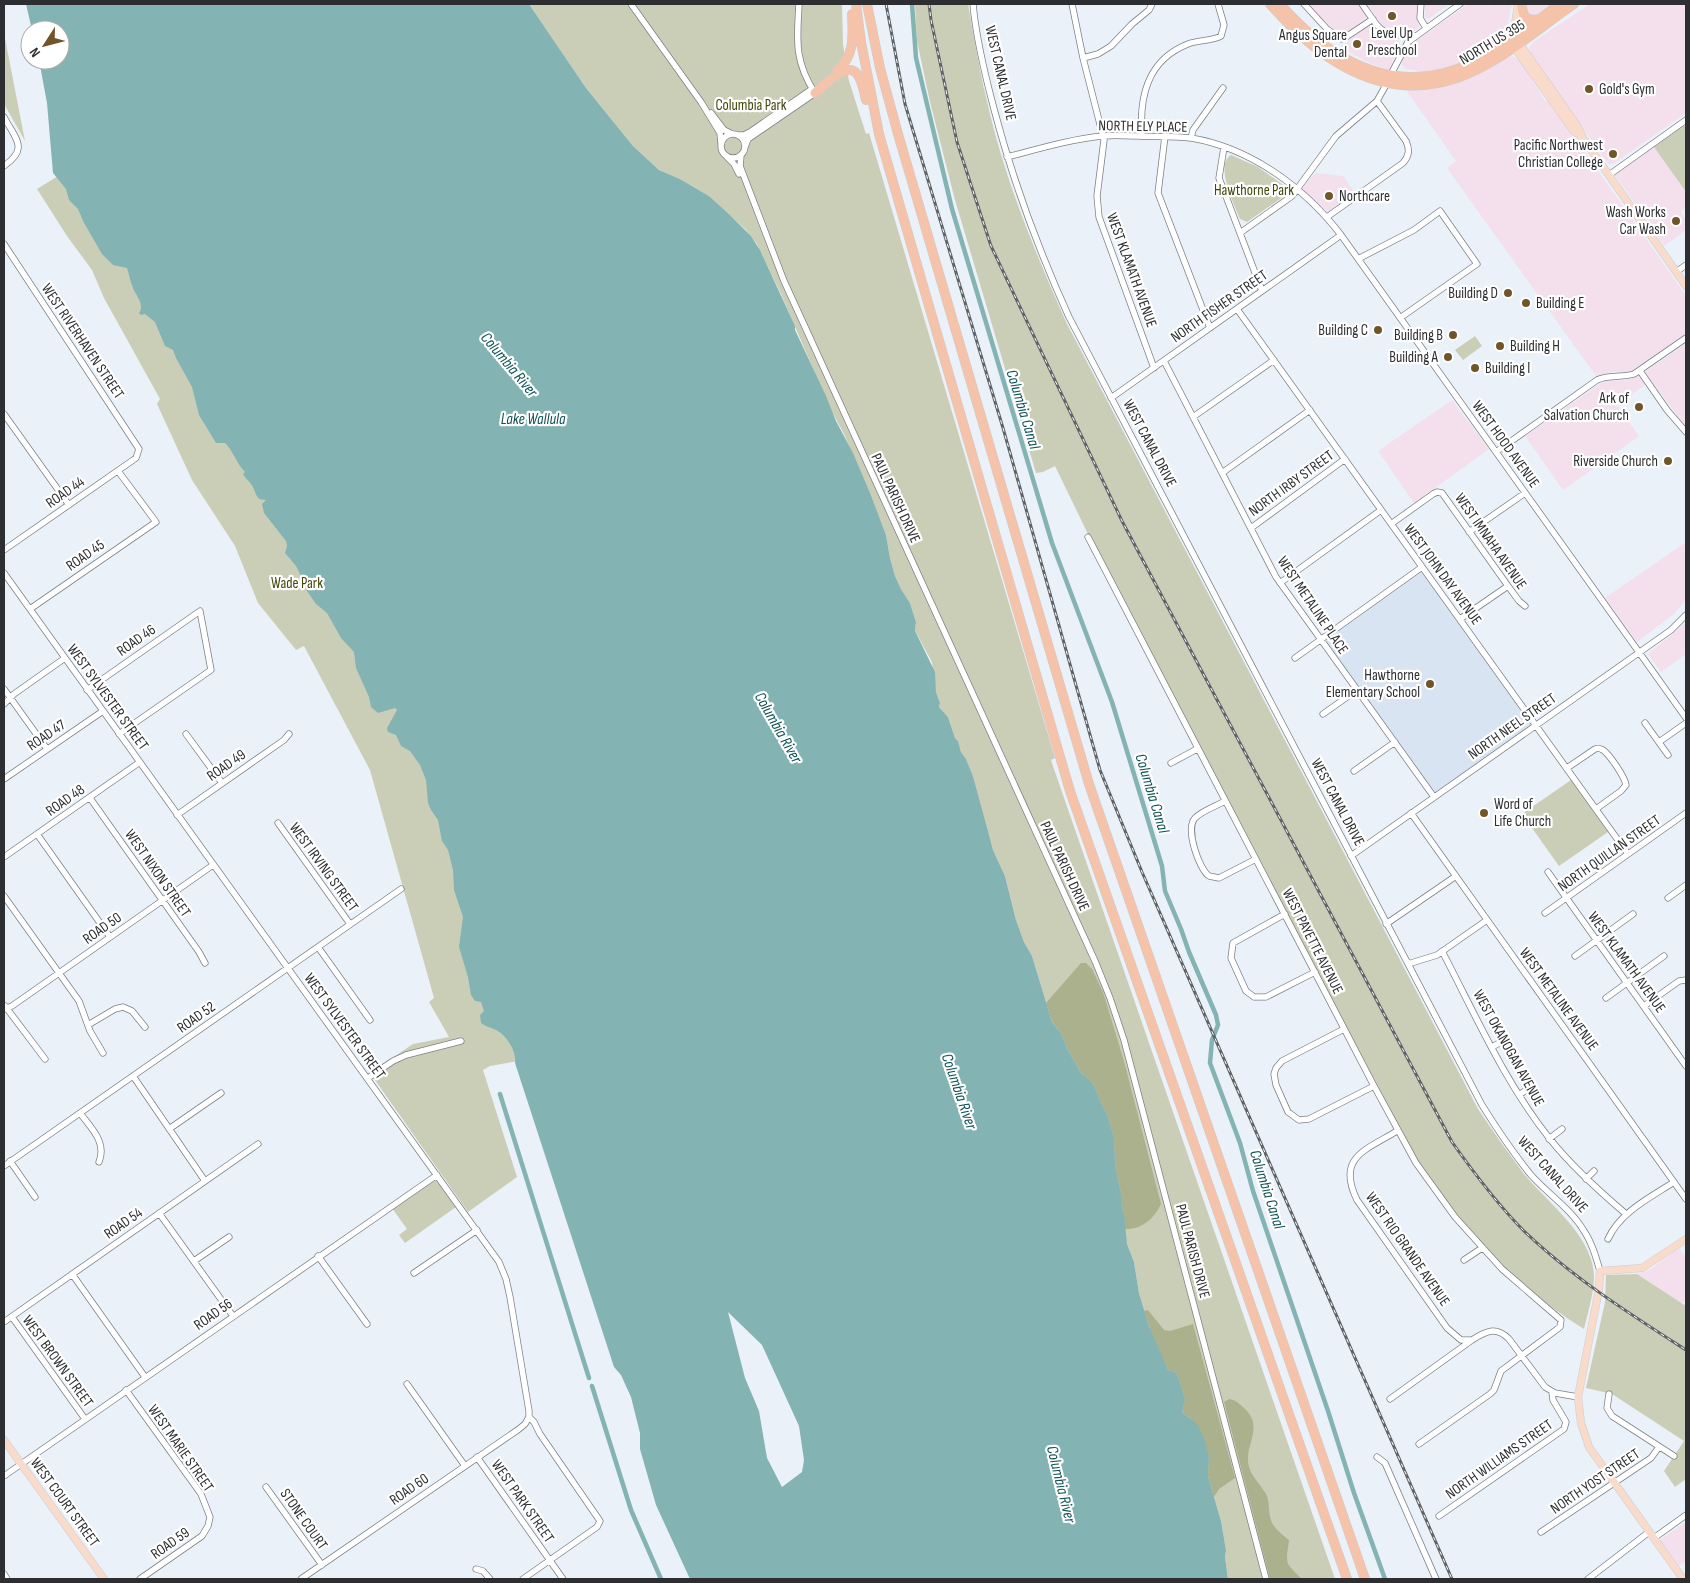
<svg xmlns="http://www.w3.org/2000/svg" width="1690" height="1583" font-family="'Sofia Sans Condensed',sans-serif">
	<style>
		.commercial { fill: #f4dfed }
		.built { fill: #d9e4f2 }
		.green { fill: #cbceb7 }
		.forest { fill: #acb18d }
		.water { fill: #84b3b4; fill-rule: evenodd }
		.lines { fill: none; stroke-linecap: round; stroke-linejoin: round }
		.canal { stroke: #84b3b4; stroke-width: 4.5 }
		.minor-casing { stroke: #7b8187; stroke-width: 7 }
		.major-casing { stroke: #cccdce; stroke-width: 8 }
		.highway-casing { stroke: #cccdce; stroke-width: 10 }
		.minor { stroke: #fff; stroke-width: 5.5 }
		.major { stroke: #f8dbcb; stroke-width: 7 }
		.highway { stroke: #f4c3a9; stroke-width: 9 }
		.rail-casing { stroke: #5f6367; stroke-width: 3 }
		.rail { stroke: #fff; stroke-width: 1; stroke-dasharray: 4; stroke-linecap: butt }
		.poi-dot { fill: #705528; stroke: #fff; stroke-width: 2 }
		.labels { text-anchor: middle; stroke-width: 4.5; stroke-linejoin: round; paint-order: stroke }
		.poi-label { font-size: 15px; fill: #2c2e31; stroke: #fff; text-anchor: end }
		.street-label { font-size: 15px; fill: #2c2e31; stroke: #fff }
		.park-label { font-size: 15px; fill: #42470a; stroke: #fff }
		.water-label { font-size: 16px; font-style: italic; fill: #0e5255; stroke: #fff }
	</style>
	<rect width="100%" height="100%" fill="#eaf1f8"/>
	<path class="commercial" d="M1308 4H1359L1367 17 1366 19 1342 36 1318 16Z
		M1367 4H1418L1417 17 1420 27 1412 32 1390 30 1382 24Z
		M1425 4H1449L1428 19 1425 17Z
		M1468 4H1482L1489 6 1493 4H1512L1505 37 1470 61 1433 73 1406 69 1402 65V56L1408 47Z
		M1525 4H1555L1533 17 1524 9Z
		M1590 4H1686V113L1613 164H1608L1531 54 1529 48 1533 42Z
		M1371 24 1386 37 1397 39 1400 42V46L1389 70 1369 63 1340 47Z
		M1513 56 1521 62 1545 101 1550 102 1686 296V334L1630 372 1624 373 1611 372 1596 376 1447 168 1456 161 1406 90 1434 89 1451 85 1477 75 1508 57Z
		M1654 147 1686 192V207L1681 212 1686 220V230L1664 246 1615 175Z
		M1315 173 1343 176 1355 193 1328 212 1302 189Z
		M1686 343V427L1645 372Z
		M1640 376 1645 385 1617 405 1639 436 1563 490 1525 436 1604 381 1626 380Z
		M1452 400 1489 449 1414 503 1378 451Z
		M1686 542V594L1685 600 1674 614 1637 642 1605 598Z
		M1686 623V654L1661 672 1648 654Z
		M1679 1248 1686 1258V1300L1682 1303 1637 1274 1651 1269Z
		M1684 1523 1686 1525V1561L1679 1566 1660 1540Z"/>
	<path class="built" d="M1422 567 1536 725 1434 797 1321 640Z"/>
	<path class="green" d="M529 4H842L843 44 849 81 866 134 869 133 1055 758 1051 760 1054 769 1335 1579H1228L1225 1557 1226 1550 1221 1521 1208 1476 1149 1326 1139 1293 1134 1262 1127 1244 1082 1074 1068 1050 1046 1003 1032 956 1024 942 1016 920 1005 876 993 850 987 830 973 776 966 759 961 752 958 741 955 738 948 717 939 707 940 703 936 692 932 662 915 631 916 622 910 603 901 589 895 576 890 558 886 535 865 482 844 434 830 408 781 294 757 244 746 230 729 214 709 196 680 179 659 170 633 146 586 88Z
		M915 4H968C974 36 979 69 987 101 1004 178 1035 252 1067 324L1478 1109C1493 1131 1508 1153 1524 1174 1548 1203 1593 1236 1594 1276 1594 1293 1588 1312 1584 1329 1529 1295 1481 1248 1442 1197 1425 1173 1410 1147 1395 1122L1088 534 1055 466 1043 472 1036 473 955 200 930 102 917 41Z
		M4 33 25 141 4 104Z
		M1684 125 1686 128V192L1654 147Z
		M1231 155 1258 167 1289 189 1287 194 1247 222 1240 219C1235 206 1214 165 1231 155Z
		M63 173 78 185 384 656 524 1060 490 1066 483 1070 517 1177 468 1212 370 1073 413 1044 449 1037 429 1002 434 998 370 770 304 646 296 650 258 603 235 546 192 480 157 404 160 399 104 298 92 270 67 236 37 189Z
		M1475 336 1482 346 1463 360 1455 350Z
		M1571 780 1608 832 1559 866 1522 814Z
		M435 1178 456 1207 405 1243 399 1235 407 1229 392 1208Z
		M1637 1274 1686 1306V1479L1675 1487 1664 1471 1684 1441 1612 1394 1586 1388 1605 1302 1606 1275Z"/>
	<path class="forest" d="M1081 963H1086L1092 969 1103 992 1124 1061 1161 1204C1154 1219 1141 1230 1124 1229V1213L1121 1204V1194L1115 1164 1114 1138 1108 1116 1102 1105 1093 1083 1082 1074 1068 1050 1061 1033 1052 1022 1046 1003Z
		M1148 1310 1164 1330 1170 1331 1193 1324 1235 1478 1219 1489 1214 1497 1208 1476 1209 1458 1190 1418 1182 1412 1185 1400 1180 1382 1175 1372 1168 1370 1156 1346 1144 1311Z
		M1229 1399C1236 1400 1240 1404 1245 1409 1265 1428 1243 1446 1249 1467 1252 1477 1261 1485 1266 1494 1270 1502 1268 1512 1271 1520 1273 1528 1283 1535 1289 1540 1286 1564 1284 1562 1302 1579H1270L1224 1402Z"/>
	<path class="water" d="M26 4H529L586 88 633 146 659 170 680 179 709 196 729 214 751 236 760 250 795 326V330L826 396 836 421 853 453 870 493 886 535 890 558 895 576 901 589 910 603 916 622 915 631 935 672 936 692 940 703 939 707 948 717 955 738 958 741 961 752 966 759 973 776 993 850 1005 876 1016 920 1024 942 1032 956 1052 1022 1061 1033 1068 1050 1082 1074 1093 1083 1102 1105 1108 1116 1114 1138 1115 1164 1121 1194V1204L1124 1213 1127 1244 1134 1262 1139 1293 1149 1326 1168 1370 1175 1372 1180 1382 1185 1400 1182 1412 1197 1424 1204 1438 1209 1458 1208 1476 1221 1521 1226 1550 1225 1557 1228 1579H690L656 1505 640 1449V1433L631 1397 621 1375 614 1367 515 1063C517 1051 506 1035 496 1030 490 1027 486 1027 481 1023L480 1015 484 1011 481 1002 475 1001 471 995 468 977 459 947 463 917 454 890 453 870 448 850 442 841 438 820 431 810 428 803 426 780 420 765 410 751 401 746 396 735 388 732 387 728 397 710 395 708 378 713 371 707 369 697 356 668 354 652 341 638 327 613 316 604 307 591 306 586 296 566 285 553 287 546 286 541 264 513 262 504 266 500 259 499C255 495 255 489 251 484 249 481 245 478 243 474L245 472C236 463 233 450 225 443H216L199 415 192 387 176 358 173 350 165 346 155 322 145 314 141 315 139 313C145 304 136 296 133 288 130 281 129 274 127 268L113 265 102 254 84 223 78 209 69 200 66 189 53 173 47 103 39 60H60V30H32ZM728 1312 762 1345 799 1426 804 1460 802 1472 782 1487 767 1458 759 1411 745 1378Z"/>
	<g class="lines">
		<path class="canal" d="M912 4 916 58 952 209 1052 543 1112 702 1162 866 1165 891 1181 929 1189 952 1216 1015 1218 1025 1212 1040 1210 1063 1240 1143 1253 1191 1328 1411 1354 1493 1385 1579
			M500 1094 589 1378
			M592 1386 631 1510 661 1579"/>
		<defs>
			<path id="minor" d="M631 4 701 102 720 133 721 143
				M973 4C976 39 985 75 994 109 1013 181 1038 249 1069 317L1482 1105C1497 1129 1513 1153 1531 1175 1548 1194 1571 1209 1584 1231 1592 1243 1596 1257 1600 1271
				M1072 4 1083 58 1104 140 1097 196 1099 217 1154 368
				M1304 4 1327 29 1341 39 1346 37 1373 19
				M1362 4C1382 32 1379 35 1415 36
				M1421 4 1420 18 1426 28
				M1083 58 1098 54 1111 46 1132 24 1149 10 1152 4
				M1390 76 1408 42 1460 4
				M711 113 724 130 732 134
				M4 117C16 140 29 148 4 166
				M721 146a12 12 0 1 1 24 0a12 12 0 1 1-24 0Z
				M737 135H744L750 132 812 89
				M1142 136C1139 97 1147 60 1188 44 1198 40 1213 41 1221 36L1224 25 1218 4
				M1165 136 1158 193 1210 328
				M1191 138 1193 130 1223 88
				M745 147 748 139 815 93C794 61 797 40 799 4
				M1224 147 1219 178 1262 291
				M741 155 740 166 784 281 1095 961 1110 998 1124 1040 1266 1579
				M727 157 734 164 739 174
				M1007 157C1038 149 1071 139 1103 136 1115 135 1126 136 1138 136 1155 137 1173 136 1191 138 1251 148 1305 188 1341 235L1686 718
				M1609 175 1686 120
				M1327 217 1403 163C1409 156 1410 150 1406 141L1377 101
				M1240 233 1292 196 1336 136 1377 101 1387 83
				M4 244 139 449 136 458 4 550
				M1358 259 1414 230 1440 211 1477 264 1400 318
				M1676 272 1686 265
				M1237 309 1628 854
				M1164 361 1276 577 1434 797
				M1640 371 1667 410 1686 432
				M1111 398 1341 235
				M4 414 69 505
				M1193 417 1274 360
				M1496 452 1597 380C1609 374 1622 378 1634 374L1686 338
				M1222 473 1310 410
				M1391 524 1433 494 1437 492 1442 493 1508 586 1519 601 1525 606
				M1251 528 1345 459
				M1469 532 1525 493
				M1088 537 1374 1086 1416 1163 1455 1217 1502 1269 1561 1320 1560 1327 1501 1371 1494 1390 1490 1394 1419 1444
				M4 573 499 1262 506 1279 510 1297 529 1411V1417L534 1422 540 1434 600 1521 597 1527 523 1579
				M1280 583 1381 510
				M30 609 156 522 118 471
				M1460 619 1508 586
				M1295 658 1422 567
				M4 689 47 749
				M87 690 200 611 211 670 119 734
				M4 704 14 694 65 658
				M1323 714 1357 690
				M1645 723 1668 755
				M186 734 222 783
				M1659 742 1686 723
				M1171 763 1197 749
				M1567 768 1595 749C1598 748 1599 748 1603 750 1609 754 1625 777 1626 785L1621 791 1596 809
				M1354 771 1395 742
				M4 779 103 711
				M90 798 199 952 205 963
				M1225 801C1216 806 1202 811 1195 818 1185 829 1199 869 1209 876L1219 878 1256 859
				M1411 813 1686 1199
				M177 815 284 740 289 734
				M278 823 350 924
				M37 834 110 937
				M1351 856 1671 630 1686 615
				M4 857 140 762
				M1548 872 1686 1066
				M4 896 79 1001 90 1031 103 1053
				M1668 898 1686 885
				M1545 913 1686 813
				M1285 914 1233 943 1231 958 1246 991 1254 997H1266L1315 972
				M1386 924 1456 876
				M318 947 370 1020
				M1442 951C1475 1014 1505 1083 1550 1139 1572 1167 1599 1191 1626 1214
				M1575 956 1633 914
				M1408 964 1437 955 1487 920
				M1606 998 1664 956
				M5 1006 45 1059
				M1644 1006 1679 981 1686 980
				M4 1009 12 1006 213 865
				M88 1025 115 1009 123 1007 132 1011 145 1027
				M1344 1029 1282 1061 1276 1068 1274 1074 1276 1085 1288 1112 1299 1120 1309 1119 1374 1086
				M1492 1047 1501 1042
				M133 1076 205 1181
				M368 1078 393 1061 406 1055 461 1041
				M1519 1095 1532 1086
				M80 1113C91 1128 107 1142 99 1162
				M169 1129 221 1093
				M1397 1131C1366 1150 1336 1157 1357 1200L1447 1328 1461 1340H1472
				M1549 1139 1562 1129
				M10 1161 35 1197
				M4 1166 401 889
				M1586 1179 1594 1171
				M159 1213 233 1316
				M1608 1239C1620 1212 1651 1197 1674 1182
				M318 1256 367 1324
				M1464 1260 1482 1248
				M194 1261 229 1237
				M414 1273 477 1230
				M72 1274 145 1377
				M12 1317 85 1419
				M4 1322 258 1144
				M407 1384 465 1466
				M126 1390 201 1494 210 1517 208 1526 202 1536 140 1579
				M1609 1394 1607 1408 1612 1416 1674 1456
				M1390 1399 1472 1340C1486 1331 1496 1326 1509 1339L1545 1387 1555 1393 1578 1397
				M477 1457 563 1579
				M1377 1457 1385 1463 1436 1579
				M4 1476 437 1175
				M266 1487 322 1565
				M1439 1516 1564 1429 1566 1422 1553 1400 1552 1392
				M1541 1532 1651 1458 1659 1447
				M1654 1538 1686 1515
				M476 1569 483 1571 490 1579
				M4 1574 7 1579
				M301 1579 519 1429 525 1424 529 1417
				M1588 1579 1649 1532"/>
			<path id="major" d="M1518 4 1513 38 1516 50 1573 130 1580 136
				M1522 9 1518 31 1522 47 1578 127 1583 138 1686 286
				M4 1440 104 1579
				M1683 1579 1589 1447 1581 1423 1578 1397 1599 1289 1600 1271 1642 1268 1686 1239"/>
			<path id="highway" d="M856 4 861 42 879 134 1070 791 1347 1579
				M867 4 880 68 898 134 1089 784 1365 1579
				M1270 4C1324 66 1394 110 1476 70 1511 53 1542 26 1574 4
				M1280 4C1331 61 1396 99 1472 63 1504 48 1532 24 1560 4
				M1522 7C1523 19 1529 21 1540 19
				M837 71C855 56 853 35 852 14
				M815 93C825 85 849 57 859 77 863 84 864 92 866 100"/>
		</defs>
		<use href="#minor" class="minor-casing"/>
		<use href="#major" class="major-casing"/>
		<use href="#highway" class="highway-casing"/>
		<use href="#minor" class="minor"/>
		<use href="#major" class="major"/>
		<use href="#highway" class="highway"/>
		<defs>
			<path id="rail" d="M886 4 905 104 1003 428 1100 770 1142 872 1452 1579
				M929 4 931 20 957 142 991 246 1122 521 1452 1142C1474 1173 1497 1204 1524 1231 1573 1278 1630 1314 1686 1350"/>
		</defs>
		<use href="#rail" class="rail-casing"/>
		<use href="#rail" class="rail"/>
	</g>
	<g class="poi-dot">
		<circle cx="1392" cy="16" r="5"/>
		<circle cx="1357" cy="44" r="5"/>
		<circle cx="1589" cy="89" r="5"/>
		<circle cx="1613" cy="154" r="5"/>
		<circle cx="1329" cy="196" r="5"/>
		<circle cx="1676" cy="221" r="5"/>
		<circle cx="1508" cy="293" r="5"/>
		<circle cx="1526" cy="303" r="5"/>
		<circle cx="1378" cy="330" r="5"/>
		<circle cx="1453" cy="335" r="5"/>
		<circle cx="1500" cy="346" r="5"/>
		<circle cx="1448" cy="357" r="5"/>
		<circle cx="1475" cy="368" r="5"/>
		<circle cx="1639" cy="407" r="5"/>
		<circle cx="1668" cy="461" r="5"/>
		<circle cx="1430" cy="684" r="5"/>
		<circle cx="1484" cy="813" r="5"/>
	</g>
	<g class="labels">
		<g class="poi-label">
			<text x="1392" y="38" text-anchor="middle">Level Up<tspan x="1392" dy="17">Preschool</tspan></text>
			<text x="1347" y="40">Angus Square<tspan x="1347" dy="17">Dental</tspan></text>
			<text x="1599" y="94" text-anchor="start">Gold's Gym</text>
			<text x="1603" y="150">Pacific Northwest<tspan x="1603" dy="17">Christian College</tspan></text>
			<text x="1339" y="201" text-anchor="start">Northcare</text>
			<text x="1666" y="217">Wash Works<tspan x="1666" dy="17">Car Wash</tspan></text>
			<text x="1498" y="298">Building D</text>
			<text x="1536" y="308" text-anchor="start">Building E</text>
			<text x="1368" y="335">Building C</text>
			<text x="1443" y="340">Building B</text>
			<text x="1510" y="351" text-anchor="start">Building H</text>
			<text x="1438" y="362">Building A</text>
			<text x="1485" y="373" text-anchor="start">Building I</text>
			<text x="1629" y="403">Ark of<tspan x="1629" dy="17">Salvation Church</tspan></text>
			<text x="1658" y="466">Riverside Church</text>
			<text x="1420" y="680">Hawthorne<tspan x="1420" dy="17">Elementary School</tspan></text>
			<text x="1494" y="809" text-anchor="start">Word of<tspan x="1494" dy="17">Life Church</tspan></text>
		</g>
		<g class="street-label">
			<text transform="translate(1492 42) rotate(-31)" y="5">NORTH US 395</text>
			<text transform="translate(1001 73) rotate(77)" y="5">WEST CANAL DRIVE</text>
			<text transform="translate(1143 126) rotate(1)" y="5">NORTH ELY PLACE</text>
			<text transform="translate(1132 270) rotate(70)" y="5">WEST KLAMATH AVENUE</text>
			<text transform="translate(1219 306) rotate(-35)" y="5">NORTH FISHER STREET</text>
			<text transform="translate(83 341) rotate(56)" y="5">WEST RIVERHAVEN STREET</text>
			<text transform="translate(1150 443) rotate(62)" y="5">WEST CANAL DRIVE</text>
			<text transform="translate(1506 444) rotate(54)" y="5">WEST HOOD AVENUE</text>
			<text transform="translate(1291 483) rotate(-36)" y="5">NORTH IRBY STREET</text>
			<text transform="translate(65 492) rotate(-35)" y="5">ROAD 44</text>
			<text transform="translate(896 498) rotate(65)" y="5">PAUL PARISH DRIVE</text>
			<text transform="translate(1491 541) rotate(55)" y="5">WEST IMNAHA AVENUE</text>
			<text transform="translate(85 555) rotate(-35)" y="5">ROAD 45</text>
			<text transform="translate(1443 574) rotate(54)" y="5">WEST JOHN DAY AVENUE</text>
			<text transform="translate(1313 605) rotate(56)" y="5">WEST METALINE PLACE</text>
			<text transform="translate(136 640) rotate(-35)" y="5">ROAD 46</text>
			<text transform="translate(108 697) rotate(54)" y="5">WEST SYLVESTER STREET</text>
			<text transform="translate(1512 726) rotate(-35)" y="5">NORTH NEEL STREET</text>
			<text transform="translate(46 735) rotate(-34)" y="5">ROAD 47</text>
			<text transform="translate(226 765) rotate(-35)" y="5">ROAD 49</text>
			<text transform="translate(65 800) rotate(-35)" y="5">ROAD 48</text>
			<text transform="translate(1338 802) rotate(62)" y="5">WEST CANAL DRIVE</text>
			<text transform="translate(1609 853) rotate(-35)" y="5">NORTH QUILLAN STREET</text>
			<text transform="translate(1065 866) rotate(65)" y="5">PAUL PARISH DRIVE</text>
			<text transform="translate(324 867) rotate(54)" y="5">WEST IRVING STREET</text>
			<text transform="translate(158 873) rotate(55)" y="5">WEST NIXON STREET</text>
			<text transform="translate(102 928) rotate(-35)" y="5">ROAD 50</text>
			<text transform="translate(1313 941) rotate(63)" y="5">WEST PAYETTE AVENUE</text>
			<text transform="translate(1627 962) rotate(54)" y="5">WEST KLAMATH AVENUE</text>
			<text transform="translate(1559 999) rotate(54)" y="5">WEST METALINE AVENUE</text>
			<text transform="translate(196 1017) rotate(-35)" y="5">ROAD 52</text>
			<text transform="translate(345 1026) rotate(54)" y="5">WEST SYLVESTER STREET</text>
			<text transform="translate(1509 1048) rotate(61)" y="5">WEST OKANOGAN AVENUE</text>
			<text transform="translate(1553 1174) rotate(48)" y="5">WEST CANAL DRIVE</text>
			<text transform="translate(123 1223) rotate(-35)" y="5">ROAD 54</text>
			<text transform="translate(1408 1249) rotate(55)" y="5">WEST RIO GRANDE AVENUE</text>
			<text transform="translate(1193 1251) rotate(75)" y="5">PAUL PARISH DRIVE</text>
			<text transform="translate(213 1314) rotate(-35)" y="5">ROAD 56</text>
			<text transform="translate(58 1361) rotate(54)" y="5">WEST BROWN STREET</text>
			<text transform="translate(181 1448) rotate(55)" y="5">WEST MARIE STREET</text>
			<text transform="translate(1499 1459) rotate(-35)" y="5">NORTH WILLIAMS STREET</text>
			<text transform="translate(1595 1481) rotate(-34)" y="5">NORTH YOST STREET</text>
			<text transform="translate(409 1489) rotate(-35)" y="5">ROAD 60</text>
			<text transform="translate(523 1501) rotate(55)" y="5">WEST PARK STREET</text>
			<text transform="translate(65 1502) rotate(54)" y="5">WEST COURT STREET</text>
			<text transform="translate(304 1519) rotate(55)" y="5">STONE COURT</text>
			<text transform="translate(170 1543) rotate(-35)" y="5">ROAD 59</text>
		</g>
		<g class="park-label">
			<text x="751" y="110">Columbia Park</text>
			<text x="1254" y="195">Hawthorne Park</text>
			<text x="297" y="588">Wade Park</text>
		</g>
		<g class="water-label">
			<text transform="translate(510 364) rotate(50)" y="6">Columbia River</text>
			<text transform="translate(1024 409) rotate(73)" y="6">Columbia Canal</text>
			<text x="533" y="424">Lake Wallula</text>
			<text transform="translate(779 727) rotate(60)" y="6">Columbia River</text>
			<text transform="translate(1153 793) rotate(73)" y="6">Columbia Canal</text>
			<text transform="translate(960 1091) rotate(71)" y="6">Columbia River</text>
			<text transform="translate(1268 1189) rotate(72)" y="6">Columbia Canal</text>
			<text transform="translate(1062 1484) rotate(76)" y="6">Columbia River</text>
		</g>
	</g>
	<rect width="1690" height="1583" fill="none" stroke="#2c2e31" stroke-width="10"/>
	<g transform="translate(45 45) rotate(234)"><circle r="24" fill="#ffffff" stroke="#ababad"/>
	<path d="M0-4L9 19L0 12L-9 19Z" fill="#705528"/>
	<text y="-8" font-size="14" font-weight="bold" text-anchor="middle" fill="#2c2e31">N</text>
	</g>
</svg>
